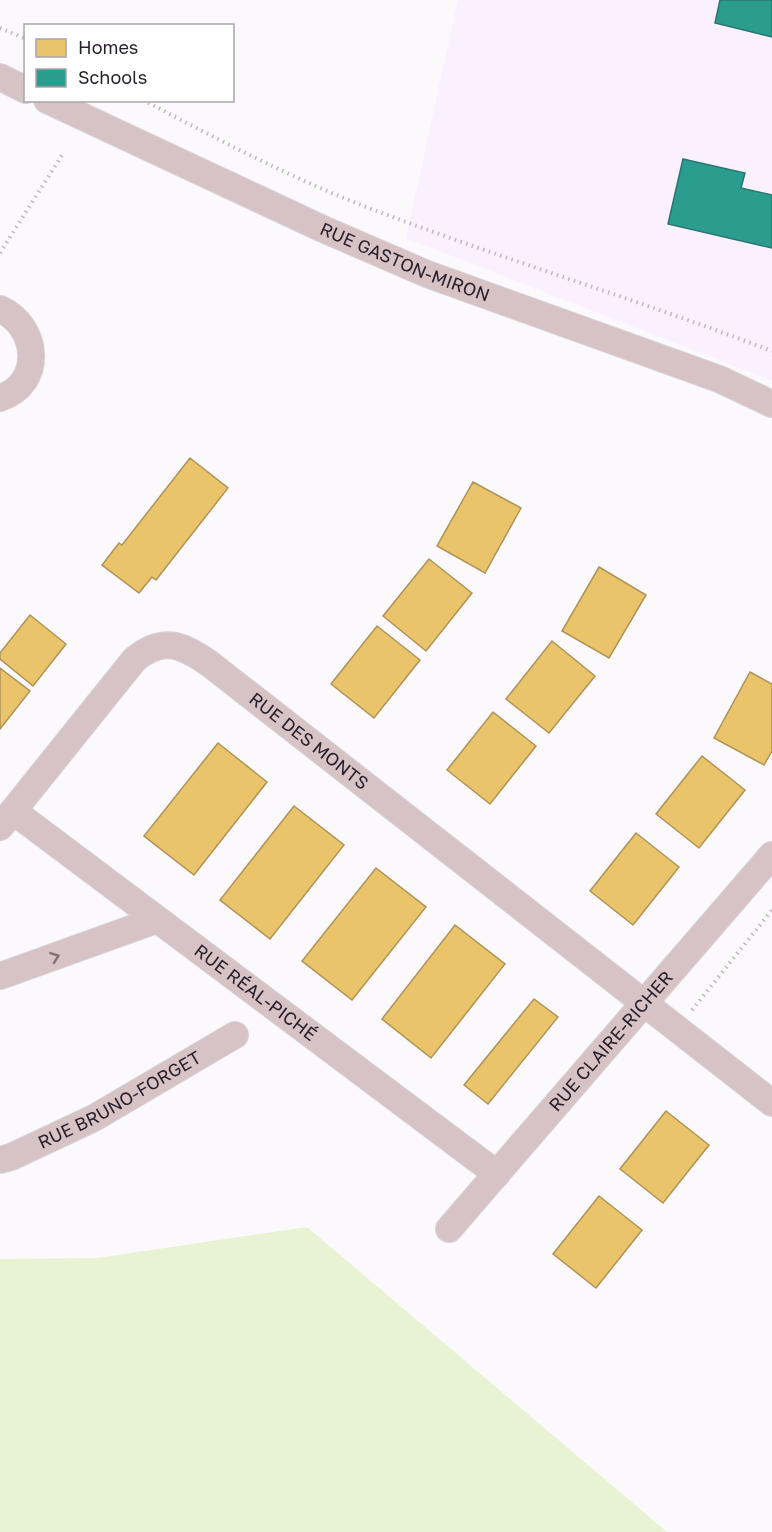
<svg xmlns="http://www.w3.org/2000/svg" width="772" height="1532" font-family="'Golos Text',sans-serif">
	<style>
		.built { fill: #faf0fe }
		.green { fill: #e8f3d4 }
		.homes { fill: #e9c46a; stroke: #af9257; stroke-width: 1.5 }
		.schools { fill: #2a9d8f; stroke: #297771; stroke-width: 1.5 }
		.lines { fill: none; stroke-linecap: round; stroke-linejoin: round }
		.minor-casing { stroke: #d6d3d6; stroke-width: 28 }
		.path { stroke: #c5b7bb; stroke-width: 4; stroke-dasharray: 1.5 4.5; stroke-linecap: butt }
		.minor { stroke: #d7c2c6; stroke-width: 26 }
		.oneway { stroke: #7f7078 }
		.labels { text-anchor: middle; stroke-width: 6; stroke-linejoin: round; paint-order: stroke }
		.street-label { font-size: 18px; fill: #271f2a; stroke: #fff }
	</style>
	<rect width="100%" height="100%" fill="#fcf9fd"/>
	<path class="built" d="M458 0H772V381L406 238Z"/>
	<path class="green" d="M307 1227 667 1532H0V1259L97 1258Z"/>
	<path class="homes" d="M190 458 228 488 156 580 152 577 139 593 102 565 119 543 122 545Z
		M473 482 521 508 485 573 437 546Z
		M429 559 472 593 426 651 383 616Z
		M599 567 646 595 609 658 562 631Z
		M30 615 66 644 33 686 0 659V653Z
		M377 626 420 660 374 718 331 684Z
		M552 641 595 676 549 733 506 699Z
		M0 668 30 691 0 729Z
		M750 672 772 684V751L764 765 714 738Z
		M493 712 536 746 490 804 447 770Z
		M218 743 267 782 194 875 144 836Z
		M702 756 745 790 699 848 656 814Z
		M294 806 344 845 270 939 220 900Z
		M636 833 679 867 633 925 590 891Z
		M376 868 426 907 352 1000 302 961Z
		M455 925 505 964 431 1058 382 1019Z
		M534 999 558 1017 488 1104 464 1085Z
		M666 1111 709 1145 663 1203 620 1169Z
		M599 1196 642 1230 596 1288 553 1254Z"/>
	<path class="schools" d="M720 0H772V37L715 23Z
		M683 159 745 173 741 188 772 195V248L668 224Z"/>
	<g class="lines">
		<defs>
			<g id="minor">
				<path d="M0 77 26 90"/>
				<path id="s1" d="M47 100 323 229 427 274 719 379 772 404"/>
				<path d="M0 309C39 326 44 384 0 398"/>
				<path id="s2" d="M13 811 497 1174"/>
				<path id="s3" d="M0 827 134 660C162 636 182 644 210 664L772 1103"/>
				<path d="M0 976 156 920"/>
				<path id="s4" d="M0 1160 11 1157 94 1118 235 1035"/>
				<path id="s5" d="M449 1229 772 855"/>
			</g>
		</defs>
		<use href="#minor" class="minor-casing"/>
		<path class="path" d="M0 28 26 39
			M143 100C215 138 293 179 369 208 502 259 639 300 772 351
			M0 253 64 152
			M692 1010 772 910"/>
		<use href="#minor" class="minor"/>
	</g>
	<defs><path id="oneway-chevron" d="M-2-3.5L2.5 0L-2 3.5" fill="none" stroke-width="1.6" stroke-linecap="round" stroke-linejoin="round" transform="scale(1.5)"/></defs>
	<use class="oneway" href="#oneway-chevron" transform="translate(55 957) rotate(-20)"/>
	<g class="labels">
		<g class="street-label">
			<text dy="6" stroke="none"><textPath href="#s1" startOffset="393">RUE GASTON-MIRON</textPath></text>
			<text dy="6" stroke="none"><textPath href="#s3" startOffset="424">RUE DES MONTS</textPath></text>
			<text dy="6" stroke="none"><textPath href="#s2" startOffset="303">RUE RÉAL-PICHÉ</textPath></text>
			<text dy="6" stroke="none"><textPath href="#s5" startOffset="248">RUE CLAIRE-RICHER</textPath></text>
			<text dy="6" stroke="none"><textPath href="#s4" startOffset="134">RUE BRUNO-FORGET</textPath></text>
		</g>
	</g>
	<rect x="24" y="24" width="210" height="78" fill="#ffffff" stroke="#a9a5aa" stroke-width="1.5"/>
	<rect x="36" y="39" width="30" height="18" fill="#e9c46a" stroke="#a9a5aa" stroke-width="1.5"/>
	<text x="78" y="54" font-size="18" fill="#271f2a">Homes</text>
	<rect x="36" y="69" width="30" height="18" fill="#2a9d8f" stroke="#a9a5aa" stroke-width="1.5"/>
	<text x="78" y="84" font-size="18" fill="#271f2a">Schools</text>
</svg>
